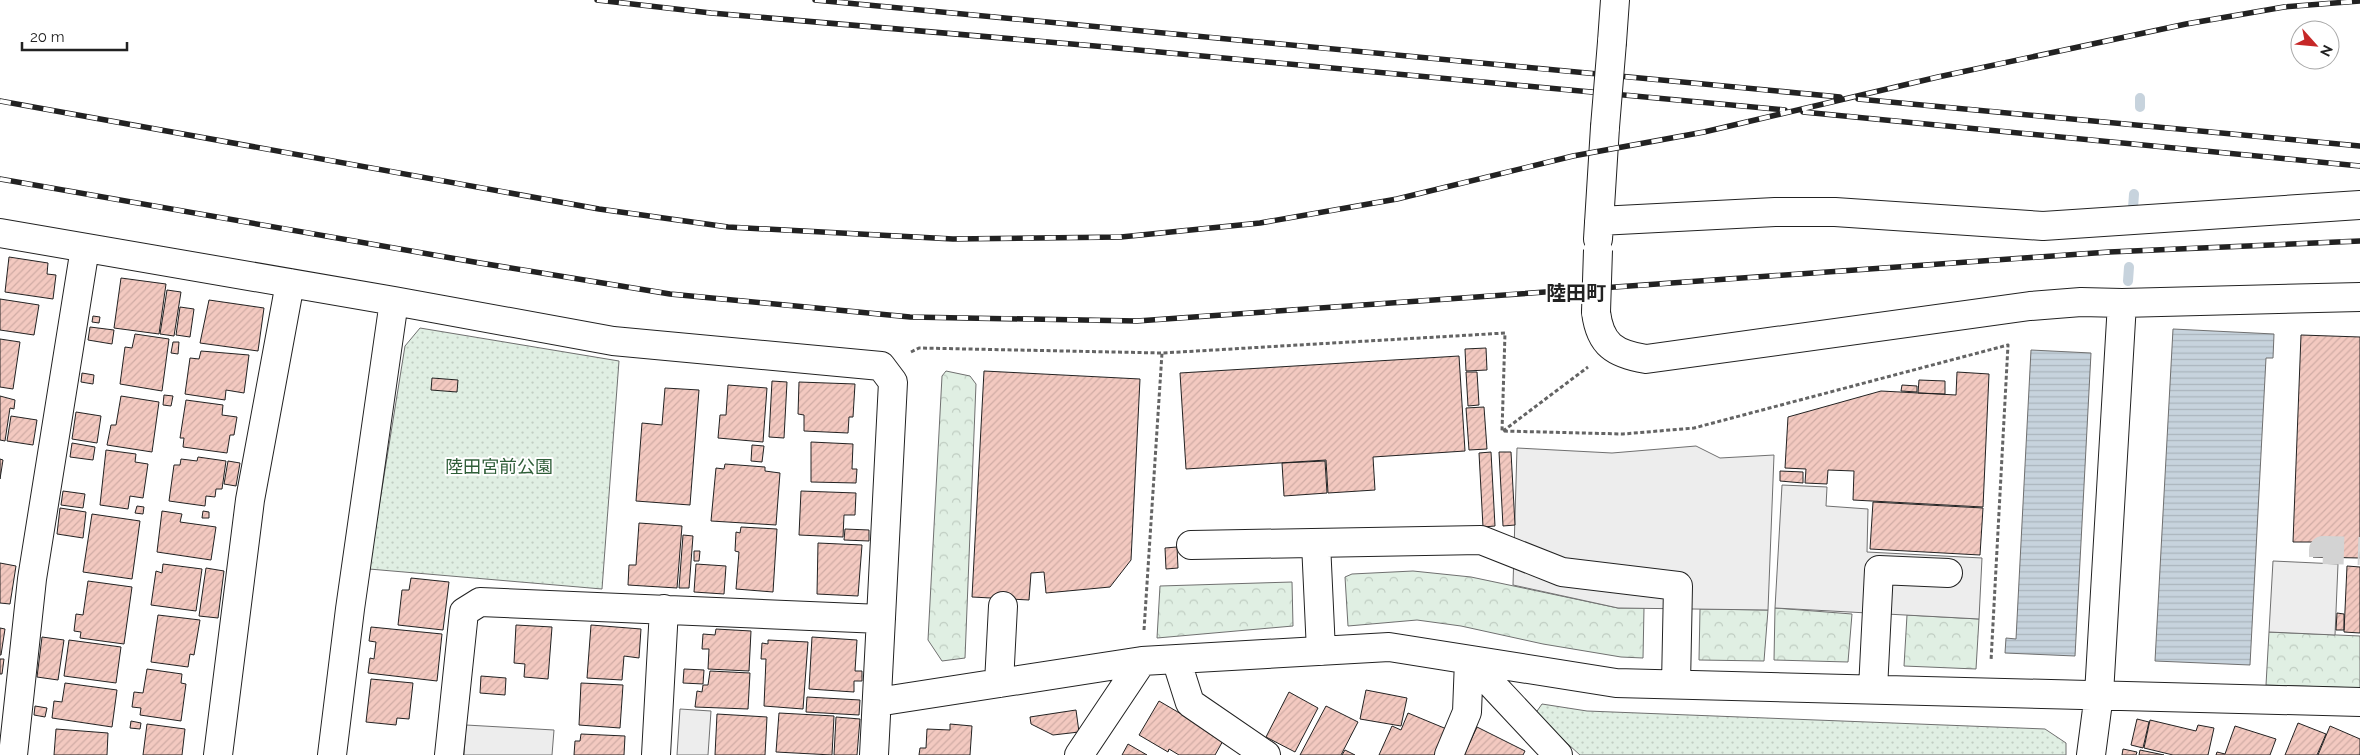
<svg xmlns="http://www.w3.org/2000/svg" width="2360" height="755" font-family="Raleway,'Noto Sans JP',sans-serif">
	<style>
		.green { fill: url(#green-dots); stroke: #6f6f6f }
		.forest { fill: url(#forest-crowns); stroke: #6f6f6f }
		.parking { fill: #ededed; stroke: #6f6f6f }
		.water { fill: url(#water-rules); stroke: #6f6f6f }
		.lines { fill: none; stroke-linecap: round; stroke-linejoin: round }
		.stream { stroke: #c7d3dd; stroke-width: 10 }
		.building { fill: url(#building-hatch); stroke: #222 }
		.minor-tunnel { stroke: #d3d3d3; stroke-width: 28; stroke-dasharray: 28 14; stroke-linecap: butt }
		.minor-casing { stroke: #222; stroke-width: 30 }
		.path { stroke: #646464; stroke-width: 3; stroke-dasharray: 4 2.5; stroke-linecap: butt }
		.minor { stroke: #fff; stroke-width: 28 }
		.rail-casing { stroke: #222; stroke-width: 5.5 }
		.rail { stroke: #fff; stroke-width: 4; stroke-dasharray: 11; stroke-linecap: butt }
		.minor-bridge-casing { stroke: #222; stroke-width: 30; stroke-linecap: butt }
		.minor-bridge { stroke: #fff; stroke-width: 28 }
		.labels { text-anchor: middle; stroke-width: 4; stroke-linejoin: round; paint-order: stroke }
		.park-label { font-size: 18px; fill: #2f5e38; stroke: #fff }
		.quarter-label { font-size: 20px; font-weight: bold; fill: #222; stroke: #fff }
	</style>
	<defs>
		<pattern id="green-dots" width="8" height="8" patternUnits="userSpaceOnUse" patternTransform="scale(1.25)"><rect width="8" height="8" fill="#e0efe3"/><path d="M2 2h.1M6 6h.1" fill="none" stroke="#c0cdc2" stroke-width="1.8" stroke-linecap="round"/></pattern>
		<pattern id="forest-crowns" width="20" height="18" patternUnits="userSpaceOnUse" patternTransform="scale(1.25)"><rect width="20" height="18" fill="#e0efe3"/><path d="M2 6a3 3 0 1 1 6 0M12 15a3 3 0 1 1 6 0" fill="none" stroke="#c0cdc2"/></pattern>
		<pattern id="water-rules" width="6" height="5" patternUnits="userSpaceOnUse" patternTransform="scale(1.25)"><rect width="6" height="5" fill="#c7d3dd"/><path d="M0 2.5h6" fill="none" stroke="#abb5bd"/></pattern>
		<pattern id="building-hatch" width="6" height="6" patternUnits="userSpaceOnUse" patternTransform="scale(1.25)"><rect width="6" height="6" fill="#f3c9c0"/><path d="M-1 1l2-2M0 6l6-6M5 7l2-2" fill="none" stroke="#d0aca5"/></pattern>
	</defs>
	<rect width="100%" height="100%" fill="#fff"/>
	<path class="green" d="M420 328 619 361 602 589 369 569 405 346Z
		M1542 704 1587 711 2045 729 2066 743V755H1580L1535 714Z"/>
	<path class="forest" d="M946 371 970 376 976 384 965 658 942 661 928 640 942 376Z
		M1413 571 1471 577 1618 608H1644L1643 658 1621 657 1543 644 1461 626 1417 620 1348 626 1345 577 1352 574Z
		M1292 582 1293 626 1157 638 1160 586Z
		M1775 608 1852 614 1848 662 1774 660Z
		M1700 609 1768 610 1764 661 1699 660Z
		M1907 615 1979 619 1976 669 1904 666Z
		M2269 632 2360 636V688L2266 685Z"/>
	<path class="parking" d="M1696 446 1720 458 1774 455 1768 610 1618 608 1513 585 1517 448 1612 453Z
		M1782 485 1827 487 1826 506 1868 509 1867 552 1982 558 1979 619 1775 608Z
		M2273 561 2338 564 2335 635 2269 632Z
		M680 709 711 711 708 755H677Z
		M466 725 554 730 552 755H464Z"/>
	<path class="water" d="M2173 329 2274 334 2273 358H2266L2250 665 2155 661Z
		M2031 350 2091 353 2075 656 2005 653 2006 638 2016 639Z"/>
	<g class="lines">
		<path class="stream" d="M2140 107V98
			M2133 208 2134 194
			M2128 281 2129 267"/>
	</g>
	<path class="building" d="M9 257 48 263 47 274 56 275 53 299 5 292Z
		M121 278 166 284 159 334 114 328Z
		M167 290 181 292 174 336 160 334Z
		M0 299 39 305 34 335 0 330Z
		M209 300 264 308 258 351 200 343Z
		M180 307 194 309 190 337 176 335Z
		M93 316 100 317 99 323 92 322Z
		M90 327 114 330 112 344 88 340Z
		M135 334 169 339 162 391 120 384 125 347 132 348Z
		M2301 335 2360 337V558L2313 557V542H2293Z
		M0 339 20 342 13 389 0 387Z
		M173 342H179L178 354 171 353Z
		M1486 348 1487 370 1466 371 1465 349Z
		M201 351 249 355 244 393 226 390 225 400 185 394 190 358 199 359Z
		M1459 356 1465 451 1373 457 1375 490 1328 493 1326 460 1186 469 1180 373Z
		M984 371 1140 379 1131 560 1110 587 1046 593 1044 572 1031 573 1029 600 972 597Z
		M1466 372H1477L1479 405 1468 406Z
		M1957 372 1989 374 1983 507 1853 500 1854 471 1828 470 1827 484 1805 483 1806 469 1785 468 1788 417 1881 391 1956 395Z
		M82 373 94 375 93 384 81 382Z
		M432 378 458 380 457 392 431 390Z
		M1919 380 1945 381V394L1918 393Z
		M772 381 787 382 784 438 769 437Z
		M799 382 855 384 853 417H849L848 433 804 431V415L798 414Z
		M728 385 767 388 763 442 718 438 720 415H726Z
		M1902 385 1917 386V392L1901 391Z
		M665 388 699 390 690 505 636 501 642 423 662 425Z
		M164 395 173 396 171 406 163 405Z
		M0 396 15 400 14 409 10 408 5 441 0 440Z
		M121 396 159 402 152 452 107 445 111 425H116Z
		M186 400 223 405 222 415 237 417 234 435H230L227 453 183 447 184 438H180Z
		M1484 407 1487 449 1469 450 1466 408Z
		M76 412 101 416 97 443 72 439Z
		M11 416 37 420 33 445 7 441Z
		M811 442 853 444 852 469H857L856 483 811 482Z
		M72 443 95 447 93 460 70 457Z
		M752 445 764 446 762 462 751 461Z
		M106 450 136 454 135 462 148 464 143 498 130 496 128 509 100 505Z
		M1491 452 1495 526 1483 527 1479 453Z
		M1499 452H1511L1515 525 1503 526Z
		M198 457 226 461 222 489H216L215 497 206 496 205 506 169 501 174 465H180L181 459 197 461Z
		M0 459 3 460 0 479Z
		M228 461 240 463 236 486 224 484Z
		M1325 461 1327 493 1284 496 1282 463Z
		M725 464 765 467V471L780 473 776 525 711 521 716 468 724 469Z
		M1780 471 1803 472V483L1780 481Z
		M63 491 85 494 83 508 61 505Z
		M801 491 856 493 855 515H844L843 537 799 535Z
		M1873 502 1983 508 1980 555 1870 549Z
		M137 506 144 507 143 514 135 513Z
		M60 508 86 512 83 538 57 534Z
		M162 511 182 514 180 522 216 527 211 560 157 552Z
		M203 511 209 512V518H202Z
		M92 514 140 521 132 579 83 572Z
		M639 523 682 526 677 588 628 585 629 565H636Z
		M741 527 777 529 773 592 736 589 739 552 735 551 736 532 740 533Z
		M845 529 869 530V541L844 540Z
		M683 535 693 536 689 588H679Z
		M818 543 862 545 858 596 817 594Z
		M1177 547 1178 568 1166 569 1165 548Z
		M694 551H700L699 561H694Z
		M0 563 16 566 10 604 0 603Z
		M163 564 202 569 196 611 151 605 156 571 162 573Z
		M696 564 726 566 724 594 694 592Z
		M2347 566 2360 567V633L2344 632Z
		M206 568 224 571 218 618 199 616Z
		M411 578 449 582 443 630 398 625 402 590H409Z
		M88 581 132 587 124 644 80 638 81 632 74 631 76 614 83 615Z
		M2337 613 2344 614V630H2336Z
		M158 615 200 620 194 655 190 654 188 667 151 662Z
		M516 625 552 627 548 679 524 677 525 664 514 663Z
		M591 625 641 629 639 658 624 656 622 680 587 678Z
		M371 627 442 634 437 681 368 673 370 658 374 659 376 642 369 641Z
		M0 628 5 629 1 655H0Z
		M716 629 751 631 749 671 708 669 709 649H702L703 634 715 635Z
		M42 637 64 640 58 680 37 677Z
		M812 637 857 640 855 671H862V681H854V692L809 689Z
		M69 640 121 647 116 683 64 676Z
		M768 640 808 642 803 709 764 706 766 659H761L762 643 768 644Z
		M0 659H4L2 674H0Z
		M147 669 182 674 181 683 186 684 181 721 140 715 141 708 132 707 134 692 143 693Z
		M684 669 704 670 703 684 683 683Z
		M710 671 750 673 748 709 695 707 697 691 702 692 703 685H708Z
		M481 676 506 678 505 695 480 693Z
		M371 679 413 683 409 719 397 718 396 725 366 722Z
		M65 683 117 690 112 727 52 718 54 701 62 702Z
		M581 683 623 685 620 728 579 725Z
		M1366 690 1407 698 1401 726 1360 719Z
		M1289 692 1318 708 1295 752 1266 737Z
		M807 697 860 700 859 715 806 712Z
		M1159 701 1224 739 1215 755H1179L1169 749 1168 752 1139 735Z
		M35 706 47 708 45 717 34 715Z
		M1326 706 1358 722 1341 755H1300Z
		M1076 710 1079 732 1053 735 1031 724 1030 717Z
		M779 713 834 716 832 755 776 752Z
		M1408 713 1449 730 1438 755H1379L1392 726 1401 730Z
		M717 714 767 717 765 755H715Z
		M836 717 860 719 857 755H834Z
		M2137 719 2149 722 2143 748 2131 745Z
		M2150 720 2196 731 2198 725 2214 728 2208 755H2173L2144 748Z
		M131 721 141 723 140 729 130 728Z
		M2298 723 2326 734 2317 755H2285Z
		M147 724 185 729 182 755H143Z
		M950 724 972 726 970 755H919L920 748H926L927 729 950 730Z
		M2235 726 2276 739 2270 755H2216L2217 752 2225 754Z
		M2330 726 2360 739V755H2318Z
		M1477 727 1525 751 1523 755H1464Z
		M56 729 108 733 107 755H54Z
		M581 734 625 736 624 755H574L575 741H580Z
		M1128 744 1147 755H1122Z
		M2123 749 2137 752 2136 755H2122Z
		M1345 750 1355 755H1342Z
		M2140 750 2164 755H2139Z"/>
	<g class="lines">
		<path class="minor-tunnel" d="M2323 557V550L2360 551"/>
		<defs>
			<path id="minor" d="M1612 42 1615 0
				M1599 221 1775 212H1835L2043 226 2360 205
				M0 233 394 301 613 341 881 366 893 382 874 755
				M1598 239 1605 127
				M2122 303 2360 297
				M1596 312C1600 345 1615 354 1646 359L2030 306 2081 302 2122 303 2099 694 2091 755
				M1316 543 1321 651
				M1191 545 1481 540 1562 572 1678 586 1676 684
				M1176 659 1190 703 1266 755
				M1469 660 1558 755
				M999 683 1003 606
				M1873 689 1879 570 1948 573
				M877 702 1142 661 1389 647 1616 683 2360 702
				M13 755 32 579 85 248
				M218 755 250 500 290 283
				M332 755 350 609 394 301
				M449 755 464 612 480 602 881 619
				M656 755 664 609
				M1079 755 1142 661
				M1449 755 1467 712 1469 660"/>
		</defs>
		<use href="#minor" class="minor-casing"/>
		<path class="path" d="M911 352 919 348 1162 353 1505 333 1502 431 1623 434 1694 428 2008 345 1991 661
			M1503 431 1588 367
			M1144 630 1162 353"/>
		<use href="#minor" class="minor"/>
		<defs>
			<path id="rail" d="M597 0 711 13 1095 46 1785 110
				M815 0 1840 97
				M1858 99 2360 146
				M0 101 599 209 728 227 953 239 1121 237 1260 223 1397 199 1573 156 1704 132 1938 77 2186 24 2284 7 2360 1
				M1803 112 2360 166
				M0 179 480 263 670 294 910 317 1137 321 2109 252 2360 241"/>
		</defs>
		<use href="#rail" class="rail-casing"/>
		<use href="#rail" class="rail"/>
		<defs>
			<path id="minor-bridge" d="M1605 127 1612 42
				M1596 312 1598 250"/>
		</defs>
		<use href="#minor-bridge" class="minor-bridge-casing"/>
		<use href="#minor-bridge" class="minor-bridge"/>
	</g>
	<g class="labels">
		<g class="park-label">
			<text x="499" y="473">陸田宮前公園</text>
		</g>
		<g class="quarter-label">
			<text x="1576" y="300">陸田町</text>
		</g>
	</g>
	<g transform="translate(2315 45) rotate(117)"><circle r="24" fill="#ffffff" stroke="#a7a7a7"/>
	<path d="M0-4L9 19L0 12L-9 19Z" fill="#c62828"/>
	<text y="-8" font-size="14" font-weight="bold" text-anchor="middle" fill="#222222">N</text>
	</g>
	<path d="M22 42v8h105v-8" fill="none" stroke="#222222" stroke-width="2.5"/>
	<text x="30" y="42" font-size="15" fill="#222222" stroke="#ffffff" stroke-width="4" paint-order="stroke">20 m</text>
</svg>
